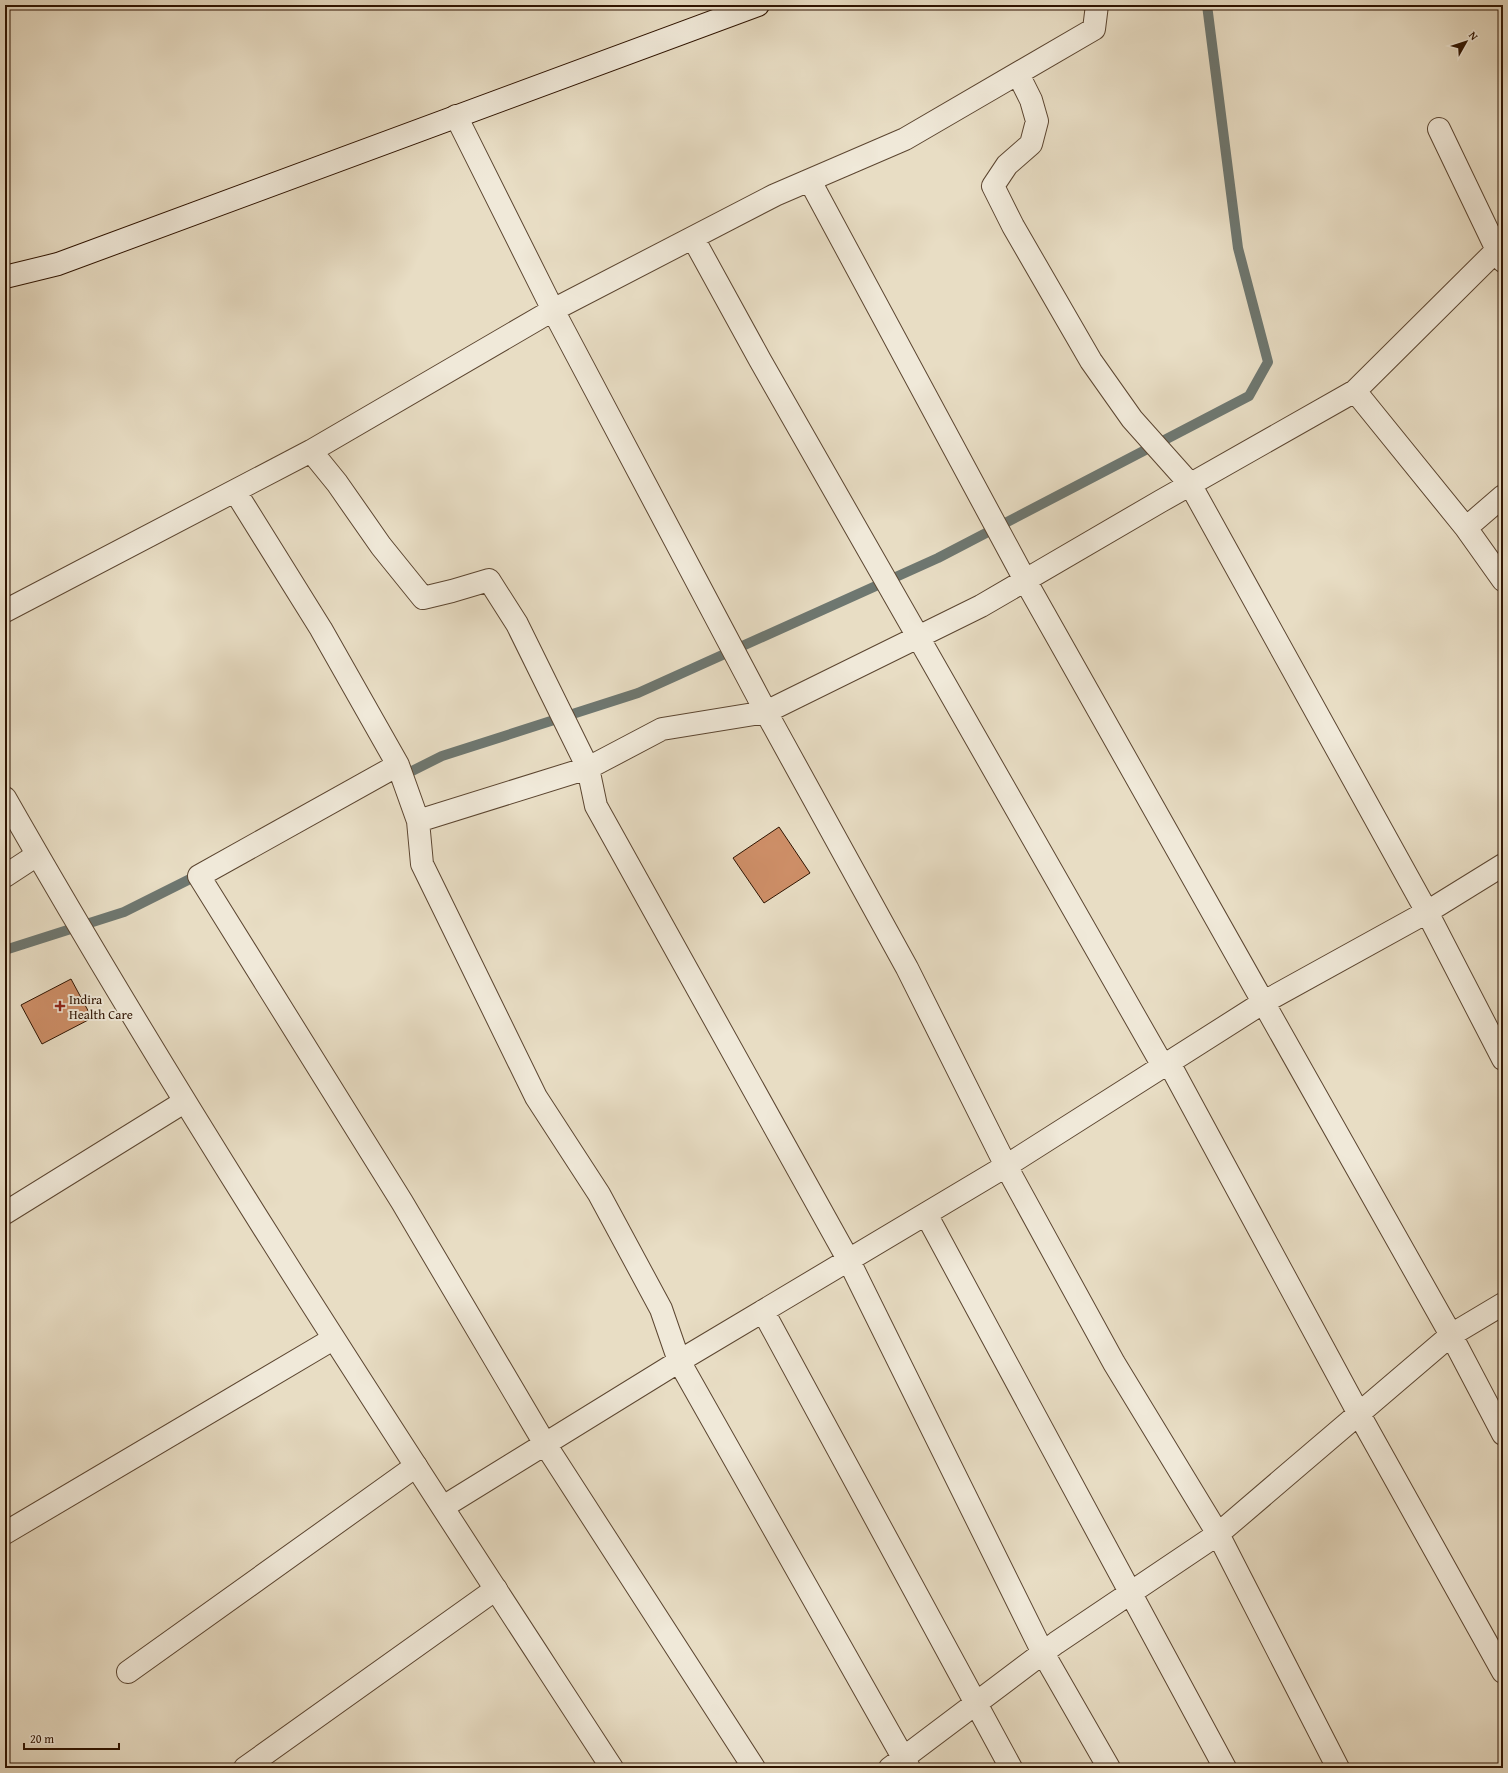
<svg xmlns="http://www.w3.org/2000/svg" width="1508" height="1773" font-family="'Gentium Book Plus',serif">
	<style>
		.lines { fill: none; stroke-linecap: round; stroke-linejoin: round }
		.stream { stroke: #6e7770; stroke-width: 10 }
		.building { fill: #cd8e67; stroke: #2e1300 }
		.minor-casing { stroke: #5c4631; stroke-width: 24 }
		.tertiary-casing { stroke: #5c4631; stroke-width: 24 }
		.secondary-casing { stroke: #2e1300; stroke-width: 24 }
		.minor { stroke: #f0e9d9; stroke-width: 22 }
		.tertiary { stroke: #f0e9d9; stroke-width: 22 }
		.secondary { stroke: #f0e9d9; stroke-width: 22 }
		.poi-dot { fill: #8f2418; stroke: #f0e9d9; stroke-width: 1.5 }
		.labels { text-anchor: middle; stroke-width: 4; stroke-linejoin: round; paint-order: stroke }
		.poi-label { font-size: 13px; fill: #2e1300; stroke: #f0e9d9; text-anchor: start }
	</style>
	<rect width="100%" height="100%" fill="#e8ddc4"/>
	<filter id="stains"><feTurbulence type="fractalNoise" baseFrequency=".005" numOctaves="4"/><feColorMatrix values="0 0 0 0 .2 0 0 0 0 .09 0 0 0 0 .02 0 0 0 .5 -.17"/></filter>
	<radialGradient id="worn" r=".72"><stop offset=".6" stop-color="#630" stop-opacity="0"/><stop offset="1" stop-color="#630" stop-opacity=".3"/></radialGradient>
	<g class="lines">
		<path class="stream" d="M400 777 442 756 638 693 938 558 1249 396 1268 362 1238 248 1207 5
			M5 950 124 912 200 874"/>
	</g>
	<path class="building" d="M779 827 810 873 764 903 733 858Z
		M71 979 92 1018 42 1044 21 1005Z"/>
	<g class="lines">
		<defs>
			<path id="minor" d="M1018 74 1031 100 1037 121 1031 144 1007 165 993 186 1013 226 1091 361 1132 419 1190 484 1427 912 1503 1059
				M456 116 553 310 766 712 907 968 1006 1166 1114 1363 1218 1534 1338 1768
				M1439 129 1497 250 1503 261
				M810 181 1025 580 1451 1335 1503 1434
				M693 238 760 360 1163 1066
				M1355 391 1497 250
				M235 491 321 629 398 765
				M1503 496 1466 528 1503 580
				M5 611 311 451
				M418 821 398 765 199 876 402 1202 545 1444 754 1768
				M5 876 37 855
				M1169 1063 1359 1414 1503 1672
				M5 1213 184 1102
				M926 1214 1225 1768
				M763 1311 1011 1768
				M443 1507 686 1357 1006 1166 1264 1002 1427 912 1503 865
				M5 1533 333 1339
				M128 1672 416 1466
				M245 1768 496 1589
				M890 1768 1056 1643 1218 1534 1451 1335 1503 1304
				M909 1768 679 1361 661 1309 599 1194 536 1097 422 864 418 821 588 768 517 624 489 580 452 591 423 598 381 546 337 483 311 451 553 310 775 195 905 139 1094 29 1097 5
				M1109 1768 1043 1653 849 1261 596 806 588 768 662 729 766 712 981 606 1161 501 1355 391 1466 528"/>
			<path id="tertiary" d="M5 798C194 1130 404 1448 612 1768"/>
			<path id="secondary" d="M5 277 58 264 758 5"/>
		</defs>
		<use href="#minor" class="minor-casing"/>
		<use href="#tertiary" class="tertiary-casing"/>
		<use href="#secondary" class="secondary-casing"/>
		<use href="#minor" class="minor"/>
		<use href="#tertiary" class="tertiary"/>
		<use href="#secondary" class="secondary"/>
	</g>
	<path class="poi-dot" d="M58 1000h4v4h4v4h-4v4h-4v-4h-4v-4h4z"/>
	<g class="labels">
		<g class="poi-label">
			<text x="69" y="1004">Indira<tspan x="69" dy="15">Health Care</tspan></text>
		</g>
	</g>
	<rect width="1508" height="1773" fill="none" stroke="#e8ddc4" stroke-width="20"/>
	<rect x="6" y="6" width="1496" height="1761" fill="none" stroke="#2e1300" stroke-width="2"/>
	<rect x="10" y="10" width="1488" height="1753" fill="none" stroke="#2e1300"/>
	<g transform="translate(1466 42) rotate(51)" stroke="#f0e9d9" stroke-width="3" paint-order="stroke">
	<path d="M0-3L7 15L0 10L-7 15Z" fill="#2e1300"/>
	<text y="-6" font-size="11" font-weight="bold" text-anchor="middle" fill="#2e1300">N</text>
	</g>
	<path d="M24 1743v6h95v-6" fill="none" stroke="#2e1300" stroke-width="2"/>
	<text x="30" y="1743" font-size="12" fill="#2e1300" stroke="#f0e9d9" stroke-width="3" paint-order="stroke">20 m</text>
	<rect width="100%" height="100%" filter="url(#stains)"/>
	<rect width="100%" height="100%" fill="url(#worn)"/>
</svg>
